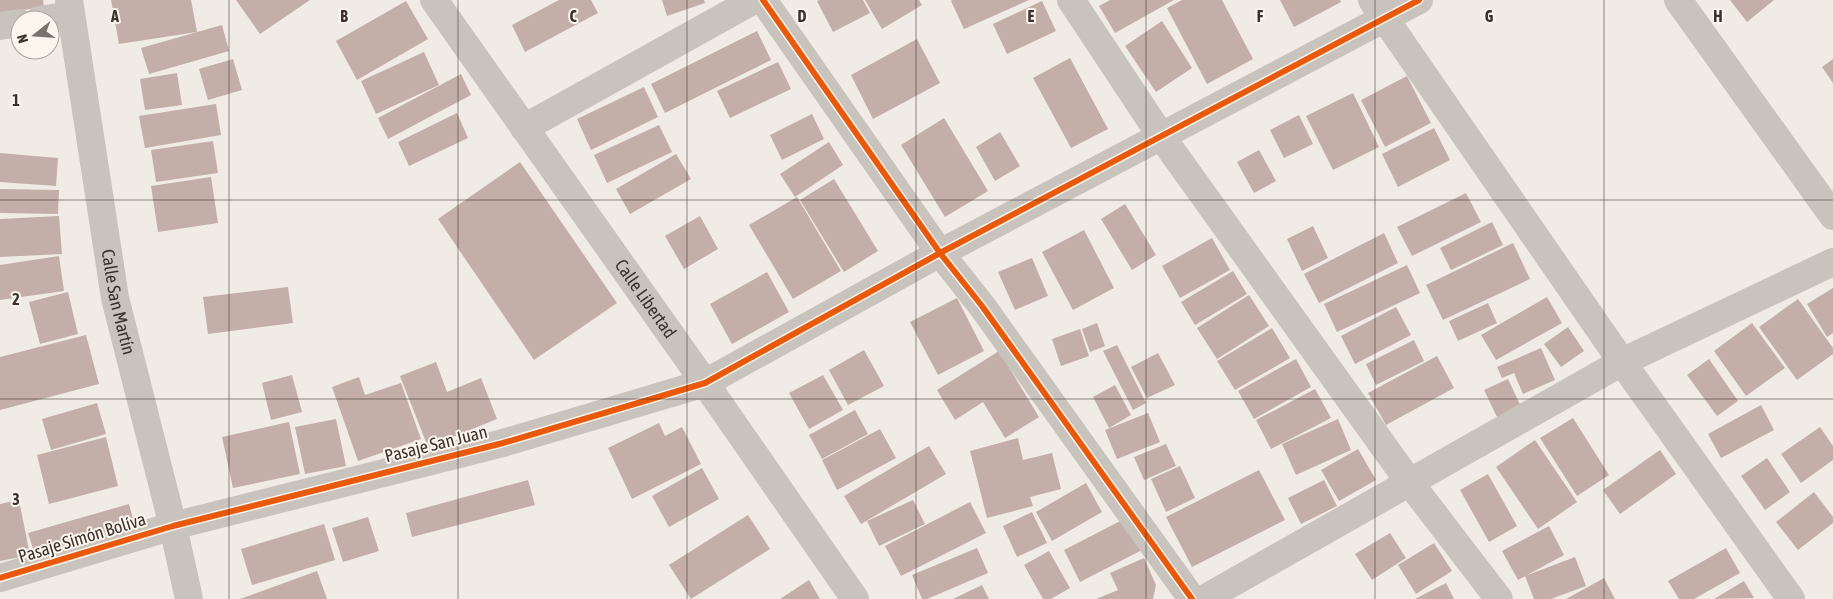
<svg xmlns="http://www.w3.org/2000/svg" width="1833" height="599" font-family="'Asap Condensed',sans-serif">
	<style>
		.building { fill: #c3afa7 }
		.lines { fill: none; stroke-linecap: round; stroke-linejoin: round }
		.minor { stroke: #c9c3be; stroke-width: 28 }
		.tertiary { stroke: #c9c3be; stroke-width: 28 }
		.cycleway-casing { stroke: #fbf5ee; stroke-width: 9 }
		.cycleway { stroke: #e8590c; stroke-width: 6 }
		.grid { fill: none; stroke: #3b302b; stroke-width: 1; stroke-opacity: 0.55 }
		.labels { text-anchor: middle; stroke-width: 4; stroke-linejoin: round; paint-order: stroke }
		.street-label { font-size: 18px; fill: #3b302b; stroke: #fbf5ee }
		.grid-label { font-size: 16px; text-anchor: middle; font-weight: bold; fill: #3b302b; stroke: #fbf5ee; stroke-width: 4; stroke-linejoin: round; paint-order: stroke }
	</style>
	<rect width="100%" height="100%" fill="#f0ebe5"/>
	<path class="building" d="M0 0H43L44 7 0 13Z
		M111 0H191L197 32 119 44Z
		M236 0H310L260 34Z
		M559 0H591L598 13 525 52 512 25Z
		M662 0H704L705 3 667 16Z
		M819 0H863L870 13 833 32 817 1Z
		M865 0H919L922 5 882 29Z
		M952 0H1029L964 29 951 1Z
		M1110 0H1174L1115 33 1099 6Z
		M1182 0H1222L1253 59 1207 84 1167 8Z
		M1280 0H1340L1341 2 1294 27Z
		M1730 0H1774L1747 22Z
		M406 1 428 39 357 80 336 41Z
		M1042 1 1056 31 1007 54 993 24Z
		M1162 21 1192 68 1156 92 1125 46Z
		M222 25 229 51 149 74 141 48Z
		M757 31 771 60 665 113 651 84Z
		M917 39 940 83 873 119 851 75Z
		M424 52 439 85 376 114 361 81Z
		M1070 58 1108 129 1071 148 1033 78Z
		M233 59 242 90 208 100 199 69Z
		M1833 59V83L1822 67Z
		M778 62 791 89 730 118 717 91Z
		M177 73 182 105 145 110 140 79Z
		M461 74 471 95 388 139 378 118Z
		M1407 76 1431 123 1385 147 1361 100Z
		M644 87 658 117 591 150 577 119Z
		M1353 93 1379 147 1333 170 1306 116Z
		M216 104 221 135 145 148 139 116Z
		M457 113 468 138 409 166 398 142Z
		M812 114 824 139 782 160 770 135Z
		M1299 115 1313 144 1284 158 1270 130Z
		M944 118 988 191 945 217 901 145Z
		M659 125 672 152 607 183 594 155Z
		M1434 128 1450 160 1398 187 1382 154Z
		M1000 132 1020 166 995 181 976 147Z
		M213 141 218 173 156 182 151 150Z
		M829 142 843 165 795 197 780 174Z
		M1259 150 1276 181 1254 193 1237 162Z
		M0 153 58 158 56 186 0 182Z
		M676 154 691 179 630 214 616 189Z
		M520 162 617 303 534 360 438 219Z
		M211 177 218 223 158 232 151 186Z
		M834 179 878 251 844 272 800 200Z
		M0 189 59 190 58 214 0 213Z
		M1466 193 1481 222 1412 256 1397 227Z
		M797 197 841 271 793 299 749 225Z
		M1125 204 1156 255 1132 270 1101 219Z
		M59 216 62 254 0 257V219Z
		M700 216 718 249 684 269 665 236Z
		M1492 222 1503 245 1451 270 1440 248Z
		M1313 226 1328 258 1302 271 1287 239Z
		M1084 230 1114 288 1073 310 1042 252Z
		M1384 233 1398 263 1319 303 1304 274Z
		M1212 238 1230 270 1180 298 1162 266Z
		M1513 243 1530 279 1443 320 1426 285Z
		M59 256 64 291 0 300V265Z
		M1032 258 1048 296 1015 310 998 272Z
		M1407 265 1420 293 1337 332 1324 304Z
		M1233 271 1247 294 1195 325 1181 302Z
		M767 272 789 312 732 344 710 304Z
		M288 287 293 323 208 334 203 297Z
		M1833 288V333L1827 337 1807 304Z
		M68 292 78 334 40 344 29 302Z
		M1249 295 1269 326 1217 359 1197 328Z
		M1547 297 1562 323 1496 360 1481 335Z
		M957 298 984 351 938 375 910 322Z
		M1798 299 1833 348V354L1797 380 1759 327Z
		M1488 303 1497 323 1458 341 1449 321Z
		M1396 307 1411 335 1355 364 1341 336Z
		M1097 323 1105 346 1090 352 1082 329Z
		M1752 323 1785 368 1746 396 1714 351Z
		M1568 327 1584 351 1561 367 1544 344Z
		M1272 328 1290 358 1235 390 1217 361Z
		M1080 329 1089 356 1061 366 1052 339Z
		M86 335 99 384 0 410V357Z
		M1414 340 1424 361 1376 385 1366 364Z
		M1117 345 1146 403 1133 410 1103 351Z
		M1541 348 1555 380 1523 394 1514 373 1502 378 1497 367Z
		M864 350 884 386 848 405 829 370Z
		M999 351 1039 417 1005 438 983 402 955 420 937 390Z
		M1158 353 1175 385 1147 398 1131 367Z
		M1437 356 1454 388 1386 425 1368 393Z
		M1296 359 1311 387 1254 419 1238 391Z
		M1709 359 1738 401 1717 416 1687 375Z
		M436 362 447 392 481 378 497 419 428 447 400 376Z
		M292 375 302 412 271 420 262 383Z
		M823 375 843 410 809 429 789 393Z
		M359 377 365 395 401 383 421 439 358 461 332 387Z
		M1508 379 1523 411 1500 423 1484 390Z
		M1115 385 1131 415 1109 428 1093 397Z
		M1315 389 1331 418 1271 449 1256 420Z
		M97 403 106 434 51 450 42 419Z
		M1761 405 1774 430 1721 458 1708 434Z
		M855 410 868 434 822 459 809 435Z
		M1148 413 1160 442 1117 459 1105 430Z
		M1573 418 1609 475 1577 496 1540 438Z
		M336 419 346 466 305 474 295 427Z
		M1338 419 1351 450 1296 475 1282 444Z
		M289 422 300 474 233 488 222 437Z
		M659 423 665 436 682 427 701 464 632 499 608 448Z
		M1820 427 1833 446V460L1801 483 1781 454Z
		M880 429 896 458 837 490 822 460Z
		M106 437 118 486 49 504 37 455Z
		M1018 438 1023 460 1052 453 1061 489 1030 497 1033 506 987 518 970 451Z
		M1535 440 1577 502 1538 529 1496 467Z
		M1166 444 1176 466 1144 480 1134 457Z
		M929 446 946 474 861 524 844 496Z
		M1358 449 1376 480 1339 501 1321 470Z
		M1660 450 1676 474 1620 514 1603 490Z
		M1767 458 1790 492 1765 510 1741 476Z
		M1180 466 1195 498 1166 512 1151 479Z
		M702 468 719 499 669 527 652 496Z
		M1259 470 1285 520 1192 567 1166 517Z
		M1488 474 1517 526 1489 542 1460 490Z
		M528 480 535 505 412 537 406 513Z
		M1324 480 1337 506 1301 524 1288 498Z
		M1086 483 1102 512 1052 541 1036 512Z
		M1814 492 1833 517V523L1798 550 1776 522Z
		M19 500 30 555 0 561V504Z
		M913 500 925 524 879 546 867 521Z
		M970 502 986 533 901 576 885 546Z
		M129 504 135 526 35 555 28 533Z
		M1032 512 1047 543 1017 557 1003 526Z
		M748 515 770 549 691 599 669 565Z
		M368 517 379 551 343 562 332 528Z
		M1128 517 1144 549 1080 582 1064 550Z
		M324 524 335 560 252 585 241 549Z
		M1549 526 1564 555 1518 580 1502 551Z
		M1390 533 1406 558 1372 580 1355 554Z
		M1434 543 1452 571 1416 594 1398 565Z
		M977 548 988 573 927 599H922L912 575Z
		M1726 548 1740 573 1694 599H1679L1668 581Z
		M1049 551 1070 588 1051 599H1043L1024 565Z
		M1575 557 1586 586 1551 599H1534L1525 576Z
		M1144 558 1156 585 1153 599H1096L1118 590 1110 573Z
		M317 571 327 599H240Z
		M1604 578 1615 599H1566Z
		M809 580 820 599H780Z
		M1744 581 1754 598 1714 599Z
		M1446 583 1454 599H1415Z
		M982 585 989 599H953Z"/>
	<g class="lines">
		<g class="minor">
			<path id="s1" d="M69 0 115 298 173 526 189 599"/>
			<path d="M763 0 940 253 982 306 1192 599"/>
			<path d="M1071 0 1161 136 1410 483 1499 599"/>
			<path d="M1372 0 1622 362 1791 599"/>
			<path d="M1678 0 1833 216"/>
			<path d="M39 20 71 15"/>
			<path d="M0 26 20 23"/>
			<path d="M524 128 754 0"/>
			<path d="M0 578 173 526 503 443 705 383 940 253 1419 0"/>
			<path d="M1204 599 1622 362 1833 262"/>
		</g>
		<path class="tertiary" id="s2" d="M434 0 705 383 855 599"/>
		<defs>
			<path id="cycleway" d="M763 0 940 253 982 306 1192 599
				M0 578 173 526 503 443 705 383 940 253 1419 0"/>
		</defs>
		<use href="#cycleway" class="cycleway-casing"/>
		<use href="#cycleway" class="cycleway"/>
	</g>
	<path class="grid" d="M229 0V599M458 0V599M687 0V599M916 0V599M1146 0V599M1375 0V599M1604 0V599M0 200H1833M0 399H1833"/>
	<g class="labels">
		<g class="street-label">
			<text dy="6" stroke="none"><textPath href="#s2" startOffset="366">Calle Libertad</textPath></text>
			<text dy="6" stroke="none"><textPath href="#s1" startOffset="306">Calle San Martín</textPath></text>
			<text transform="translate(436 444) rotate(-14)" y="6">Pasaje San Juan</text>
			<text transform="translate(82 538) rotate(-17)" y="6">Pasaje Simón Bolíva</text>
		</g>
	</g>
	<g class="grid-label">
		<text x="115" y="22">A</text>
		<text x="344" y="22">B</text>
		<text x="573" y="22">C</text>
		<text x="802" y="22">D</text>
		<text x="1031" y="22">E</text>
		<text x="1260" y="22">F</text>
		<text x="1489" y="22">G</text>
		<text x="1718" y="22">H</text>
		<text x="16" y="106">1</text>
		<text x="16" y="305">2</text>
		<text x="16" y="505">3</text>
	</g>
	<g transform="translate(35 35) rotate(253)"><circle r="24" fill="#fbf5ee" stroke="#aea6a0"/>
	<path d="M0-4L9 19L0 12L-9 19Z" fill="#7a716c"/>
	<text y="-8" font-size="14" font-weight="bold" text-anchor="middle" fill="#3b302b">N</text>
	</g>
</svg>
